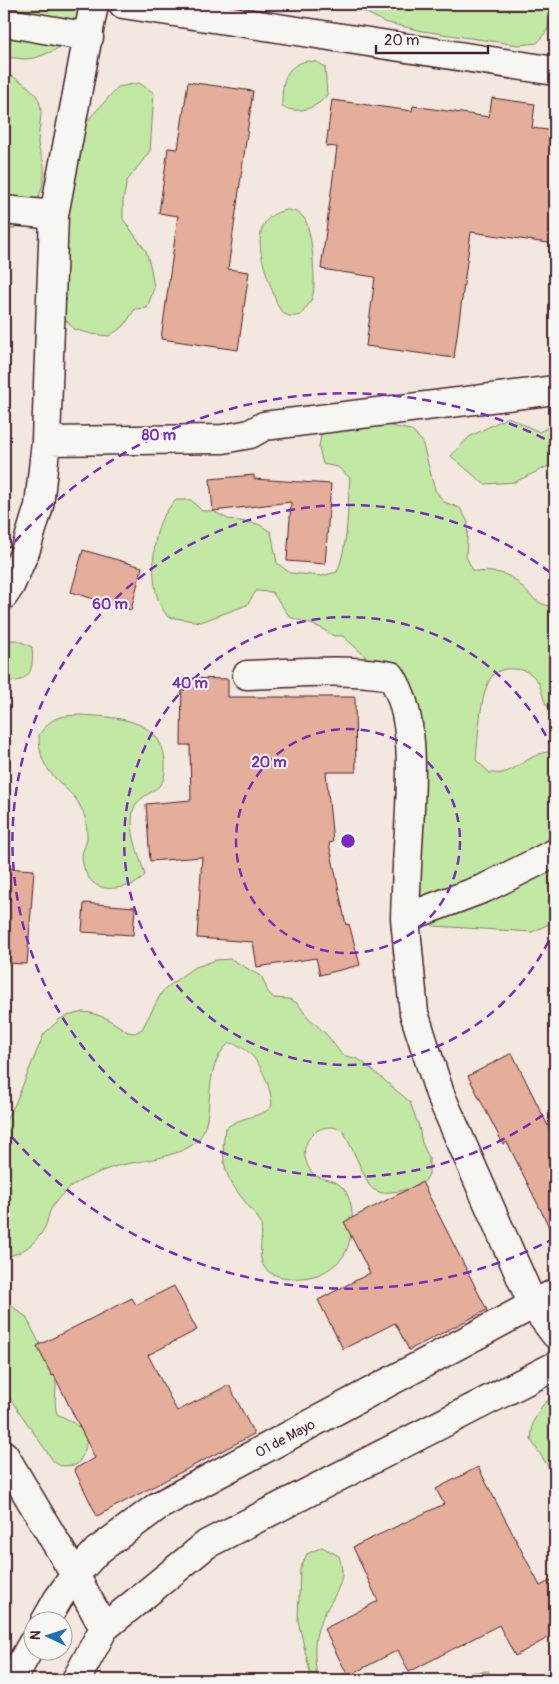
<svg xmlns="http://www.w3.org/2000/svg" width="559" height="1684" font-family="Pangolin,sans-serif">
	<style>
		.green { fill: #c2e9a4; stroke: #868468 }
		.building { fill: #e5ae9a; stroke: #4a1f2b }
		.lines { fill: none; stroke-linecap: round; stroke-linejoin: round }
		.minor-casing { stroke: #4a1f2b; stroke-width: 31 }
		.minor { stroke: #f6f6f2; stroke-width: 28 }
		.ring { fill: none; stroke: #7b2cbf; stroke-width: 2.5; stroke-dasharray: 9 6 }
		.labels { text-anchor: middle; stroke-width: 4; stroke-linejoin: round; paint-order: stroke }
		.street-label { font-size: 14px; fill: #4a1f2b; stroke: #f6f6f2 }
		.centre { fill: #7b2cbf; stroke: #f6f6f2; stroke-width: 2.5 }
		.ring-label { font-size: 15px; text-anchor: middle; font-weight: bold; fill: #7b2cbf; stroke: #f6f6f2; stroke-width: 4; stroke-linejoin: round; paint-order: stroke }
	</style>
	<rect width="100%" height="100%" fill="#f3e8e0"/>
	<filter id="ink" filterUnits="userSpaceOnUse"><feTurbulence type="fractalNoise" baseFrequency=".02" numOctaves="2"/><feDisplacementMap in="SourceGraphic" scale="10" xChannelSelector="R" yChannelSelector="G"/><feConvolveMatrix kernelMatrix="1 2 1 2 8 2 1 2 1" color-interpolation-filters="sRGB"/></filter>
	<g filter="url(#ink)">
		<path class="green" d="M4 4H84L75 34 61 46 53 51 35 58 25 59 4 57Z
			M350 4H551C552 24 550 28 537 43L518 45 422 31 384 22Z
			M307 61 317 62 325 67 327 95C316 109 299 114 282 107 282 87 282 66 307 61Z
			M4 72C17 79 36 88 40 104 43 113 38 133 38 143 38 151 43 157 44 165 47 188 29 229 4 231Z
			M139 83 154 93 150 151 127 181 123 201V219L146 251 151 269 154 288 147 308 135 309 124 326 109 336 91 334 74 329 61 314 66 169 79 130 118 87Z
			M287 210C294 211 299 212 304 218 312 228 316 282 313 295 311 302 305 309 301 315 289 318 284 316 278 306 268 277 239 218 287 210Z
			M508 417 539 432 555 424V463L515 482 484 484 451 456 469 437Z
			M381 424 411 430 422 441 435 490 444 502 460 508 468 522 466 556 473 571C483 572 495 571 504 574 526 582 527 604 555 607V713C539 704 545 687 534 677 528 671 522 669 513 669 507 668 497 670 492 676 480 691 478 740 476 760L490 773C495 773 501 774 506 772 523 765 536 750 555 752V921L532 932 433 926 422 913 404 870 401 725 378 668 343 636H334L319 627 290 617 272 592 256 591 247 605 201 622 168 617C165 613 162 609 160 604 151 585 152 546 159 526 162 516 169 508 176 500H191L202 511H213L228 519 258 524 271 532 277 563 290 573 322 576 337 572C349 543 347 509 350 478L338 467 323 464 319 448 321 434 333 425Z
			M4 640H17L32 647C34 672 30 681 4 683Z
			M79 715C112 717 161 717 165 760 165 768 166 779 160 785 152 794 135 798 133 811 129 832 139 855 145 875 136 886 128 886 115 888 94 891 83 876 82 856 82 850 87 844 87 838 87 828 86 816 81 808 76 797 70 793 62 785 45 769 39 758 39 735 51 717 59 716 79 715Z
			M231 959 262 977 268 992 274 998 289 999 297 1003 307 1016 327 1035 342 1055 358 1059 364 1063 410 1102 419 1127 422 1143 429 1158V1174L425 1181 416 1187 400 1191 382 1193 374 1190 369 1185 344 1132C325 1117 298 1138 306 1161 313 1184 328 1175 341 1186 357 1200 354 1238 344 1255 340 1262 331 1268 324 1272 309 1281 264 1283 261 1259 259 1246 264 1234 260 1221 251 1208 234 1190 228 1176 222 1161 223 1144 225 1129 240 1115 261 1119 272 1106 271 1083 255 1045 229 1043 200 1069 217 1114 199 1139 185 1156 141 1161 121 1165 108 1168 93 1175 82 1180 70 1186 57 1198 51 1209 48 1214 48 1221 45 1227 41 1236 31 1246 22 1251 17 1254 9 1256 4 1257V1123L15 1104 44 1034 60 1019 67 1016 83 1012 91 1013 106 1018 128 1032 135 1033 142 1029 162 992 175 981 193 968 216 960Z
			M4 1300 26 1317 53 1370C60 1385 52 1399 57 1414L71 1421 86 1434C87 1446 85 1455 76 1465L61 1466 54 1462 11 1400 5 1385Z
			M555 1394V1477L531 1440 533 1422 542 1406Z
			M322 1547 339 1556C340 1561 342 1566 342 1571 343 1588 327 1606 321 1621 313 1638 314 1657 317 1675L325 1680H309L310 1672 298 1621 300 1569 307 1554Z
			M488 1671 496 1680H421L435 1676Z"/>
		<path class="building" d="M188 82 253 91 228 269 249 272 238 350 161 339 178 216 159 213 168 148 178 149Z
			M492 98 535 104 532 128 555 131V244L471 232 454 358 366 346 375 277 321 269 337 147 326 146 332 100 412 111 413 106 489 117Z
			M254 475V479L331 484 325 564 287 561 291 502 213 511 210 479Z
			M83 550 142 567 131 610 71 592Z
			M182 678 228 679V697H355L356 772H326L333 842 329 843 346 925 349 924 360 965 320 975 316 958 257 967 253 942 197 938 202 857 150 861 146 804 191 800 190 745H181Z
			M4 868 34 870 27 964 4 963Z
			M84 903 135 907 133 935 82 932Z
			M512 1053 555 1140V1239L507 1142 503 1144 468 1076Z
			M422 1182 487 1310 409 1350 395 1323 343 1349 318 1300 370 1273 344 1222Z
			M174 1286 197 1330 148 1355 177 1411 229 1385 254 1434 97 1516 74 1469 95 1458 54 1375 52 1376 37 1346 132 1298 136 1305Z
			M478 1467 540 1586 555 1578V1634L515 1656 499 1625 409 1672 398 1650 348 1676 324 1629 378 1601 353 1547 444 1504 436 1489Z"/>
		<g class="lines">
			<defs>
				<path id="minor" d="M123 4 555 71
					M4 22 89 37
					M4 210 54 215
					M46 441 223 439 250 434 264 426 555 390
					M4 595 10 586 26 549 39 506 46 441 54 215 94 4
					M247 675C295 673 343 668 391 676 417 715 411 784 409 830 407 859 406 889 405 918
					M555 853 485 888 405 918 414 1013 440 1094 533 1305 555 1334
					M4 1455 75 1575 104 1628
					M45 1622 58 1599 75 1575 97 1551 158 1506 555 1293
					M12 1680 32 1644
					M76 1680 104 1628 207 1544 555 1366"/>
			</defs>
			<use href="#minor" class="minor-casing"/>
			<use href="#minor" class="minor"/>
		</g>
	</g>
	<g class="ring">
		<circle cx="348" cy="841" r="112"/>
		<path d="M555 927A224 224 0 1 1 555 755"/>
		<path d="M555 1106A336 336 0 1 1 555 576"/>
		<path d="M555 1238A448 448 0 0 1 5 1129M5 553A448 448 0 0 1 555 444"/>
	</g>
	<g class="labels">
		<g class="street-label">
			<text transform="translate(285 1438) rotate(-28)" y="5">01 de Mayo</text>
		</g>
	</g>
	<circle cx="348" cy="841" r="8" class="centre"/>
	<g class="ring-label">
		<text x="159" y="440">80 m</text>
		<text x="110" y="609">60 m</text>
		<text x="190" y="688">40 m</text>
		<text x="269" y="767">20 m</text>
	</g>
	<rect width="559" height="1684" fill="none" stroke="#f6f6f2" stroke-width="20"/>
	<rect x="10" y="10" width="539" height="1664" fill="none" stroke="#4a1f2b" stroke-width="2" filter="url(#ink)"/>
	<g transform="translate(48 1636) rotate(274)"><circle r="24" fill="#f6f6f2" stroke="#b1a0a2"/>
	<path d="M0-4L9 19L0 12L-9 19Z" fill="#1f6fb2"/>
	<text y="-8" font-size="14" font-weight="bold" text-anchor="middle" fill="#4a1f2b">N</text>
	</g>
	<path d="M376 45v8h112v-8" fill="none" stroke="#4a1f2b" stroke-width="2.5"/>
	<text x="384" y="45" font-size="15" fill="#4a1f2b" stroke="#f6f6f2" stroke-width="4" paint-order="stroke">20 m</text>
</svg>
